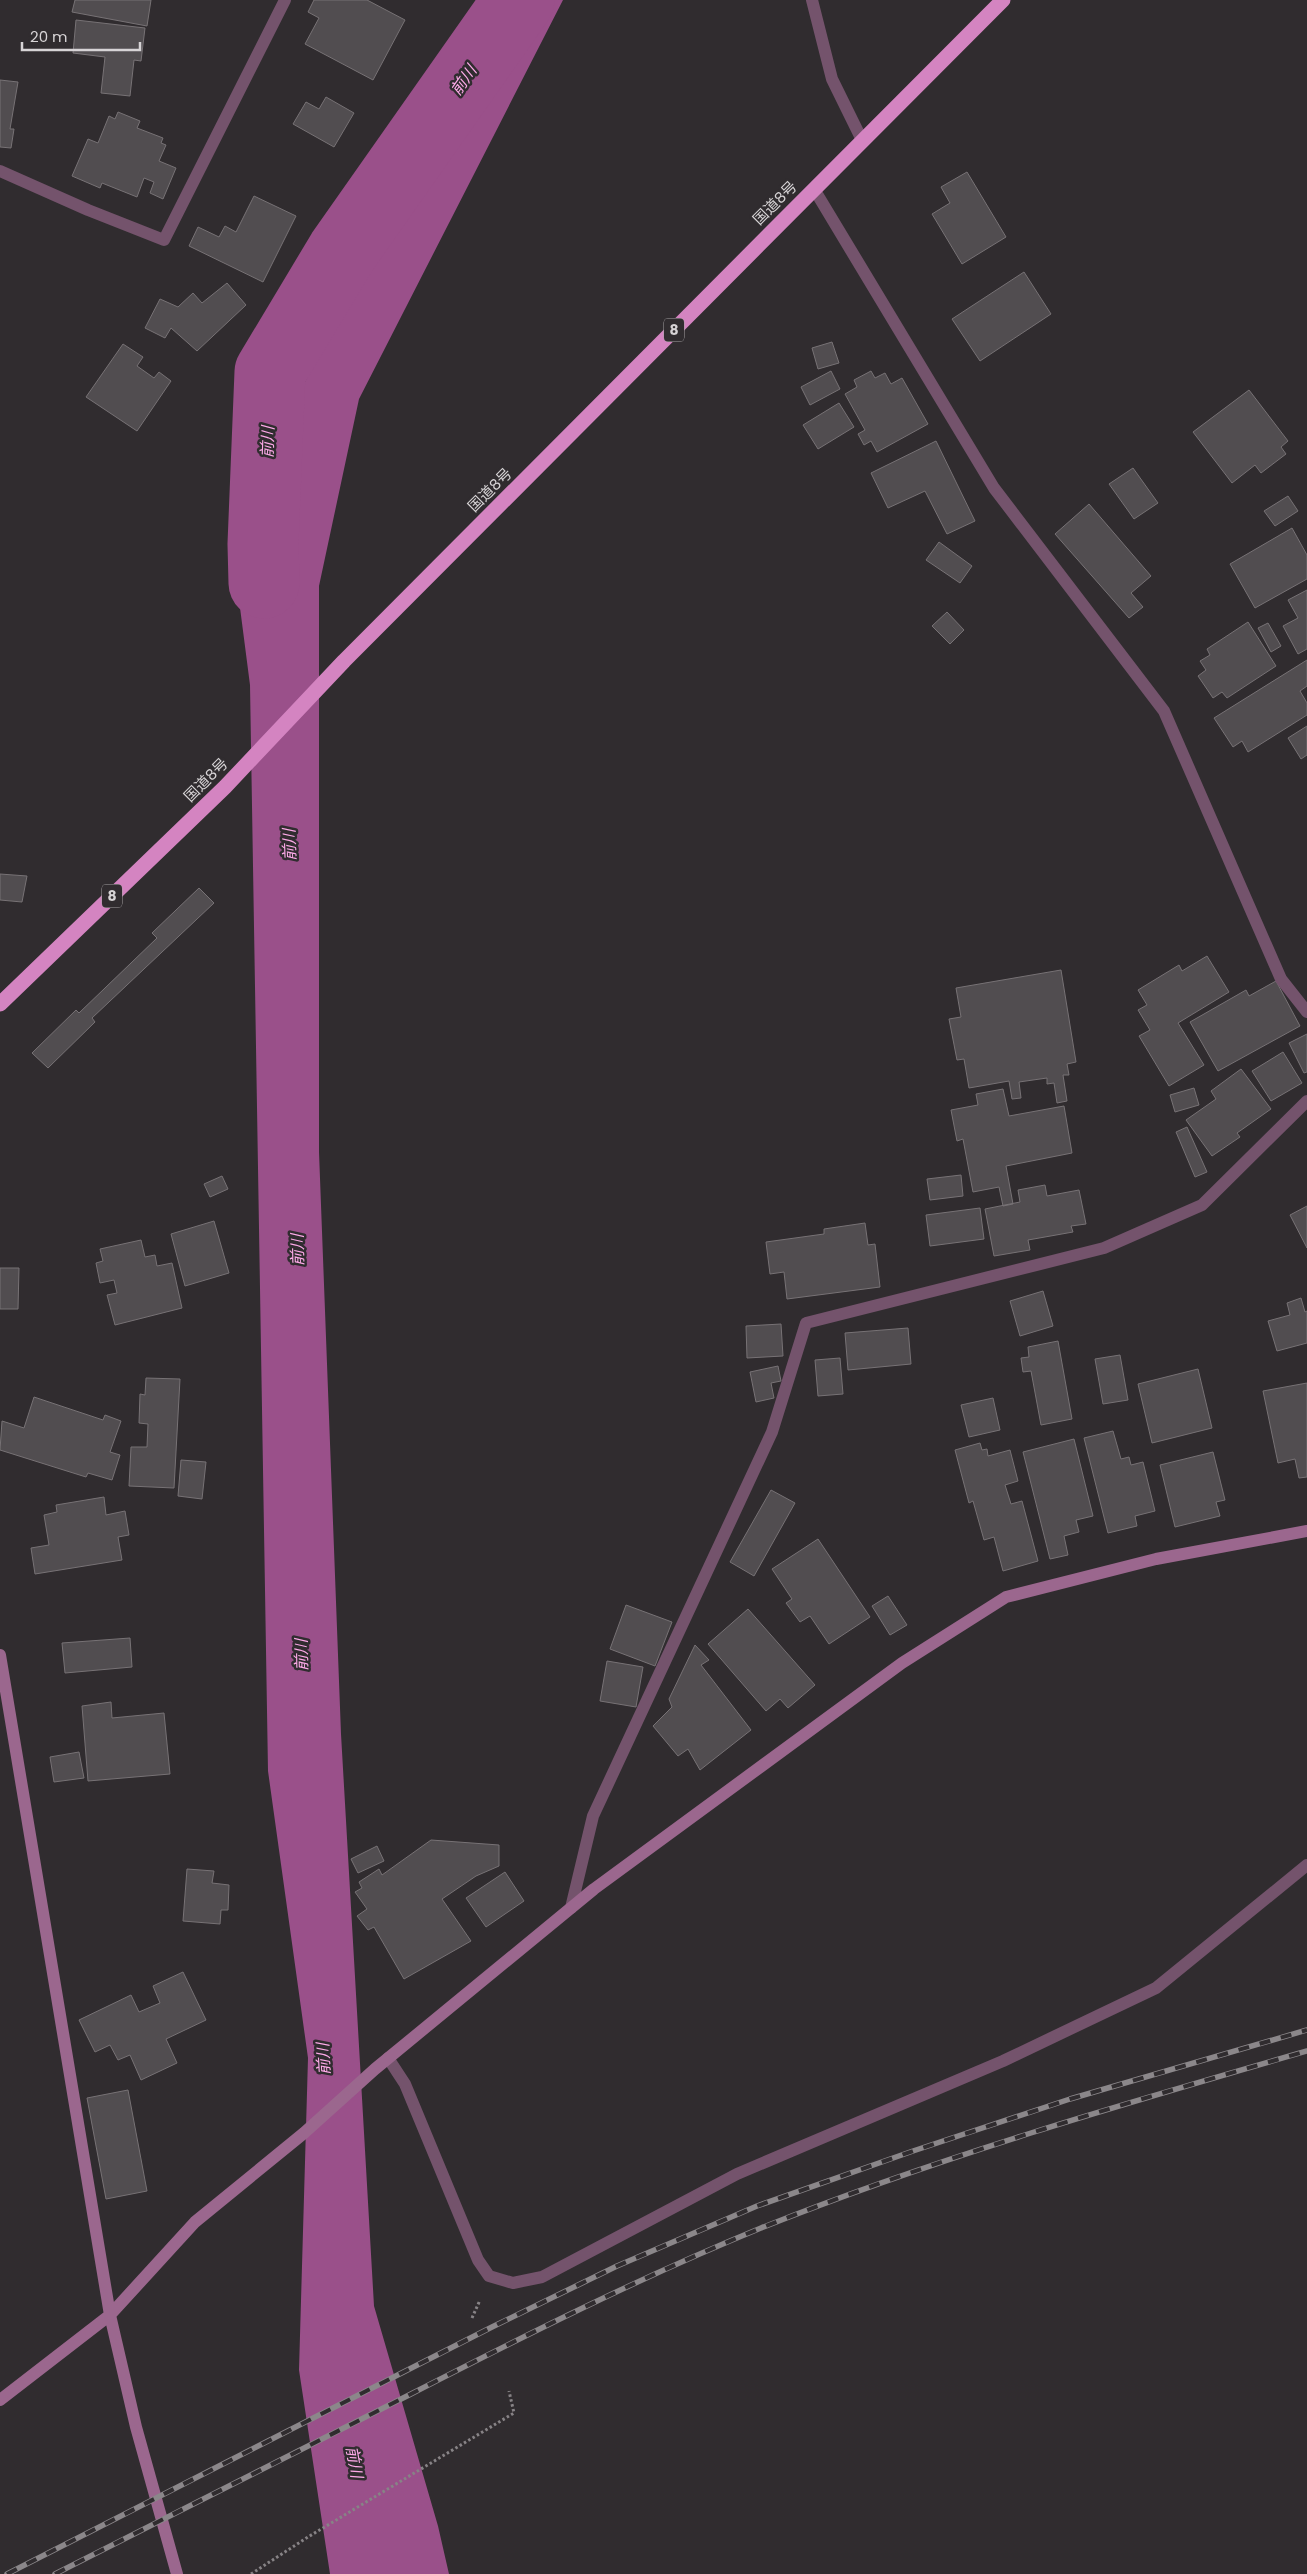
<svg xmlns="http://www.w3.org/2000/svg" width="1307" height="2574" font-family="Poppins,'Noto Sans JP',sans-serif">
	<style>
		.water { fill: #9a508a }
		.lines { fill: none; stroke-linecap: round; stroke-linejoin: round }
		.river { stroke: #9a508a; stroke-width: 71 }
		.building { fill: #514d50; stroke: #777275 }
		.path { stroke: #878386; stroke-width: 3; stroke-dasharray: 2.5 2.5; stroke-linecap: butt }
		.lane { stroke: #74536c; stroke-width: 12 }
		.street { stroke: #74536c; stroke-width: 12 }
		.secondary { stroke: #9b678e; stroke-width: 12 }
		.highway { stroke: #d484c1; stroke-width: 15 }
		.rail-casing { stroke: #8b878a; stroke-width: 5.5 }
		.rail { stroke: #302c2f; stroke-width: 4; stroke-dasharray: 11; stroke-linecap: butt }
		.labels { text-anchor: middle; stroke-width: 5; stroke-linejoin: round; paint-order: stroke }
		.shield { fill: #302c2f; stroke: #a5a2a4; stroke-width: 1 }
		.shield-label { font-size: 14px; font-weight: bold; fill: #d7d4d6 }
		.street-label { font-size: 15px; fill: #d7d4d6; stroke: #302c2f }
		.water-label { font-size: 16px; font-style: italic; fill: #fdaae8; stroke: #302c2f }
	</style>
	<rect width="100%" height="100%" fill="#302c2f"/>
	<path class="water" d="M494 0H563L359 399 319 586V1152L341 1734 374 2306 438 2526 449 2574H330L299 2370 308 2058 268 1771 250 685 235 569 299 394Z"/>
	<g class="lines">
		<path class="river" d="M264 583 263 544 270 372 342 252 519 0"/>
	</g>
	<path class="building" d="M75 0H151L147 26 72 12Z
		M314 0H367L405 20 373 80 305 44 319 18 308 12Z
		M76 20 145 28 141 61 134 60 130 96 101 93 105 57 73 53Z
		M0 80 18 82 10 129H14L11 148 0 147Z
		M326 97 354 113 334 147 293 124 306 102 319 109Z
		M118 112 140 121 137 128 163 138 161 143 166 145 159 161 176 168 163 199 150 193 154 182 144 178 137 197 102 183 100 188 72 176 88 139 98 143 109 116 115 119Z
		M967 172 1006 237 962 264 932 214 950 203 941 187Z
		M254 196 296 216 263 282 189 246 198 227 219 237 225 226 236 232Z
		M1024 272 1051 314 980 361 952 319Z
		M227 283 246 305 197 351 171 328 165 338 145 328 160 299 178 307 193 293 202 303Z
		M832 342 839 363 818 369 812 348Z
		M123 344 143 357 137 366 154 378 159 372 171 381 137 431 86 397Z
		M831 371 840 389 810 405 801 387Z
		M871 371 875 378 885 373 891 384 902 378 928 424 877 452 871 441 864 445 858 434 865 430 845 394 857 387 854 380Z
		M1249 390 1288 441 1281 447 1286 454 1261 473 1255 465 1232 483 1193 432Z
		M839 403 854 427 818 449 803 425Z
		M936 441 975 521 947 534 925 491 888 508 871 473Z
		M1133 468 1158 503 1134 519 1109 484Z
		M1288 496 1298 511 1275 526 1264 511Z
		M1089 504 1151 576 1131 593 1143 607 1129 618 1055 534Z
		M1292 528 1307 555V579L1255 608 1230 564Z
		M939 542 972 566 960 583 926 560Z
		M1307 590V649L1298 654 1283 626 1298 618 1288 600Z
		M947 612 964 630 950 644 932 626Z
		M1248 622 1276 666 1227 698 1222 692 1213 698 1198 676 1206 670 1200 661 1210 655 1207 649Z
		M1268 623 1281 646 1271 652 1258 628Z
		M1307 660V686L1300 691 1307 703V715L1248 752 1242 741 1233 747 1214 718Z
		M1307 726V755L1301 759 1288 738Z
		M0 874 27 876 22 902 0 900Z
		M199 888 214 903 92 1018 95 1022 48 1068 32 1053 76 1010 79 1013 157 938 152 933Z
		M1207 956 1229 992 1178 1023 1204 1065 1169 1086 1139 1036 1150 1030 1138 1010 1147 1005 1138 990 1179 965 1182 971Z
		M1061 970 1076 1062 1067 1064 1069 1075H1063L1067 1101 1057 1103 1054 1083 1047 1084V1078L1019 1082 1021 1098 1012 1099 1009 1081 969 1088 964 1059 957 1060 949 1019 961 1017 956 988Z
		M1276 981 1300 1026 1218 1071 1190 1022 1246 990 1249 996Z
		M1307 1034V1072L1304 1073 1289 1043Z
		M1283 1052 1302 1083 1271 1101 1252 1071Z
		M1241 1069 1271 1109 1237 1133 1240 1137 1212 1156 1186 1120 1216 1099 1211 1091Z
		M1194 1088 1199 1105 1175 1112 1170 1095Z
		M1003 1089 1009 1116 1064 1106 1072 1153 1006 1166 1013 1204 1003 1206 999 1187 973 1192 963 1139 957 1141 951 1110 978 1105 976 1094Z
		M1187 1127 1207 1172 1195 1177 1176 1132Z
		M961 1175 963 1196 930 1200 927 1179Z
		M222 1176 228 1189 210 1197 204 1184Z
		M1045 1185 1047 1196 1079 1190 1086 1224 1071 1226 1073 1232 1028 1240 1030 1250 994 1256 985 1209 1020 1202 1018 1190Z
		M1307 1206V1248L1290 1215Z
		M980 1208 984 1239 930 1246 926 1215Z
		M214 1221 229 1273 185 1286 171 1234Z
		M865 1223 868 1245 875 1244 880 1287 787 1299 784 1272 770 1274 766 1242 824 1234V1229Z
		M141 1240 145 1257 155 1255 157 1266 172 1263 182 1308 115 1325 107 1295 117 1293 114 1280 100 1283 96 1263 103 1261 100 1249Z
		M0 1268H19L18 1309H0Z
		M1043 1291 1053 1326 1020 1336 1010 1301Z
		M1301 1298 1305 1312 1307 1311V1343L1277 1351 1268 1321 1290 1315 1287 1303Z
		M781 1324 783 1356 747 1358 746 1326Z
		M908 1328 911 1364 848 1370 845 1333Z
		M1058 1341 1072 1419 1041 1425 1031 1371 1023 1372 1021 1358 1029 1357 1028 1347Z
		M1120 1355 1128 1400 1103 1404 1095 1359Z
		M840 1358 843 1394 818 1396 815 1360Z
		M778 1366 781 1381 771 1383 774 1398 756 1402 750 1372Z
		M1198 1369 1212 1428 1152 1443 1138 1384Z
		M146 1378 180 1379 174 1488 129 1486 131 1447H147L148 1424 139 1423 140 1394 145 1395Z
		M1307 1383V1477L1299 1478 1295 1459 1278 1463 1263 1391Z
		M34 1397 103 1420 105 1415 121 1421 110 1452 120 1455 112 1480 88 1473 86 1477 0 1450 2 1421 24 1428Z
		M993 1398 1000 1430 969 1437 961 1405Z
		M1113 1431 1121 1459 1129 1457 1131 1465 1143 1462 1155 1511 1135 1516 1137 1526 1108 1533 1084 1438Z
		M1074 1439 1093 1516 1076 1520 1079 1532 1064 1536 1068 1555 1050 1559 1023 1452Z
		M980 1443 982 1450 987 1449 988 1456 1010 1450 1018 1481 1005 1485 1011 1504 1022 1501 1038 1561 1003 1571 994 1537 984 1540 973 1501 969 1503 955 1450Z
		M1213 1452 1225 1500 1216 1502 1220 1516 1175 1527 1160 1465Z
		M181 1460 206 1462 202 1499 178 1496Z
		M771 1490 795 1503 754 1576 730 1562Z
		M104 1497 106 1515 125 1511 129 1535 118 1537 122 1560 35 1574 31 1548 49 1545 44 1515 57 1512 56 1505Z
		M818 1539 870 1617 829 1644 810 1616 800 1622 786 1603 792 1599 772 1569Z
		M888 1596 907 1625 890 1635 872 1606Z
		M626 1605 672 1622 655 1666 610 1649Z
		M748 1609 815 1685 788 1708 780 1699 766 1711 708 1644Z
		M130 1638 132 1667 65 1673 62 1643Z
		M695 1645 709 1660 701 1665 751 1730 700 1770 688 1749 678 1756 653 1726 672 1707 669 1699Z
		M607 1661 643 1667 636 1707 600 1701Z
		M111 1702 112 1718 164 1713 170 1774 88 1781 82 1706Z
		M79 1752 84 1778 54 1782 50 1757Z
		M431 1840 499 1845V1866L476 1876 442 1899 471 1941 404 1979 374 1927 368 1930 357 1916 367 1909 355 1892 362 1888 359 1882 379 1869 382 1875Z
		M377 1846 384 1861 358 1873 351 1859Z
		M187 1869 214 1871 212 1883 229 1885 228 1910H221L220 1924 183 1921Z
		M505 1872 524 1901 486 1927 466 1898Z
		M183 1972 206 2020 166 2039 177 2063 141 2080 130 2055 118 2060 110 2045 95 2052 79 2020 131 1995 139 2012 160 2003 153 1986Z
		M128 2090 147 2191 106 2199 87 2098Z"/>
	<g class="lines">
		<path class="path" d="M472 2318 480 2300
			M251 2574 308 2537 514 2413 509 2391"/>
		<path class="lane" d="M814 189 994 488 1164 711 1281 979 1307 1012
			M571 1908 593 1816 772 1432 806 1323 1104 1248 1202 1205 1307 1101
			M388 2058 405 2084 478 2260 489 2276 513 2283 542 2277 737 2174 1003 2061 1156 1988 1307 1865"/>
		<path class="street" d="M812 0 832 79 862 140
			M0 171 88 210 164 240 285 0"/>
		<path class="secondary" d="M0 1655 110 2315 0 2400
			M177 2574 136 2427 110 2315 195 2222 304 2133 375 2069 594 1889 902 1663 1006 1597 1156 1559 1307 1531"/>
		<path class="highway" d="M0 1004 225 787 344 661 1003 0"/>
		<defs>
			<path id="rail" d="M7 2574 492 2327 617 2266 757 2206 913 2151 1070 2099 1307 2030
				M55 2574C173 2514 291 2455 409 2395 524 2336 641 2277 761 2228 939 2157 1123 2104 1307 2051"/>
		</defs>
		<use href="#rail" class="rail-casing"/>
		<use href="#rail" class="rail"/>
	</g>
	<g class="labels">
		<g class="shield">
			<rect x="664" y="318.5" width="20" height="23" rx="4"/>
			<rect x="102" y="884.5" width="20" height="23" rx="4"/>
		</g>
		<g class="shield-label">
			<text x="674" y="335">8</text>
			<text x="112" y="901">8</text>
		</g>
		<g class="street-label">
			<text transform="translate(775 203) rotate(-45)" y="5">国道8号</text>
			<text transform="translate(490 490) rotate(-45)" y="5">国道8号</text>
			<text transform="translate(206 780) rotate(-45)" y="5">国道8号</text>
		</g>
		<g class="water-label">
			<text transform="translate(463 80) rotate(-55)" y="6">前川</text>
			<text transform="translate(267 442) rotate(-88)" y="6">前川</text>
			<text transform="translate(289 845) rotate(-92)" y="6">前川</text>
			<text transform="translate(297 1250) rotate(-91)" y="6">前川</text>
			<text transform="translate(301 1655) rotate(-91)" y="6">前川</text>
			<text transform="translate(323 2059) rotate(-93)" y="6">前川</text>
			<text transform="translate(355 2462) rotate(80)" y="6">前川</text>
		</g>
	</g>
	<path d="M22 42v8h118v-8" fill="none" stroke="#d7d4d6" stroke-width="2.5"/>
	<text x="30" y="42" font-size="15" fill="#d7d4d6" stroke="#302c2f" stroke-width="4" paint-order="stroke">20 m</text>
</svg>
